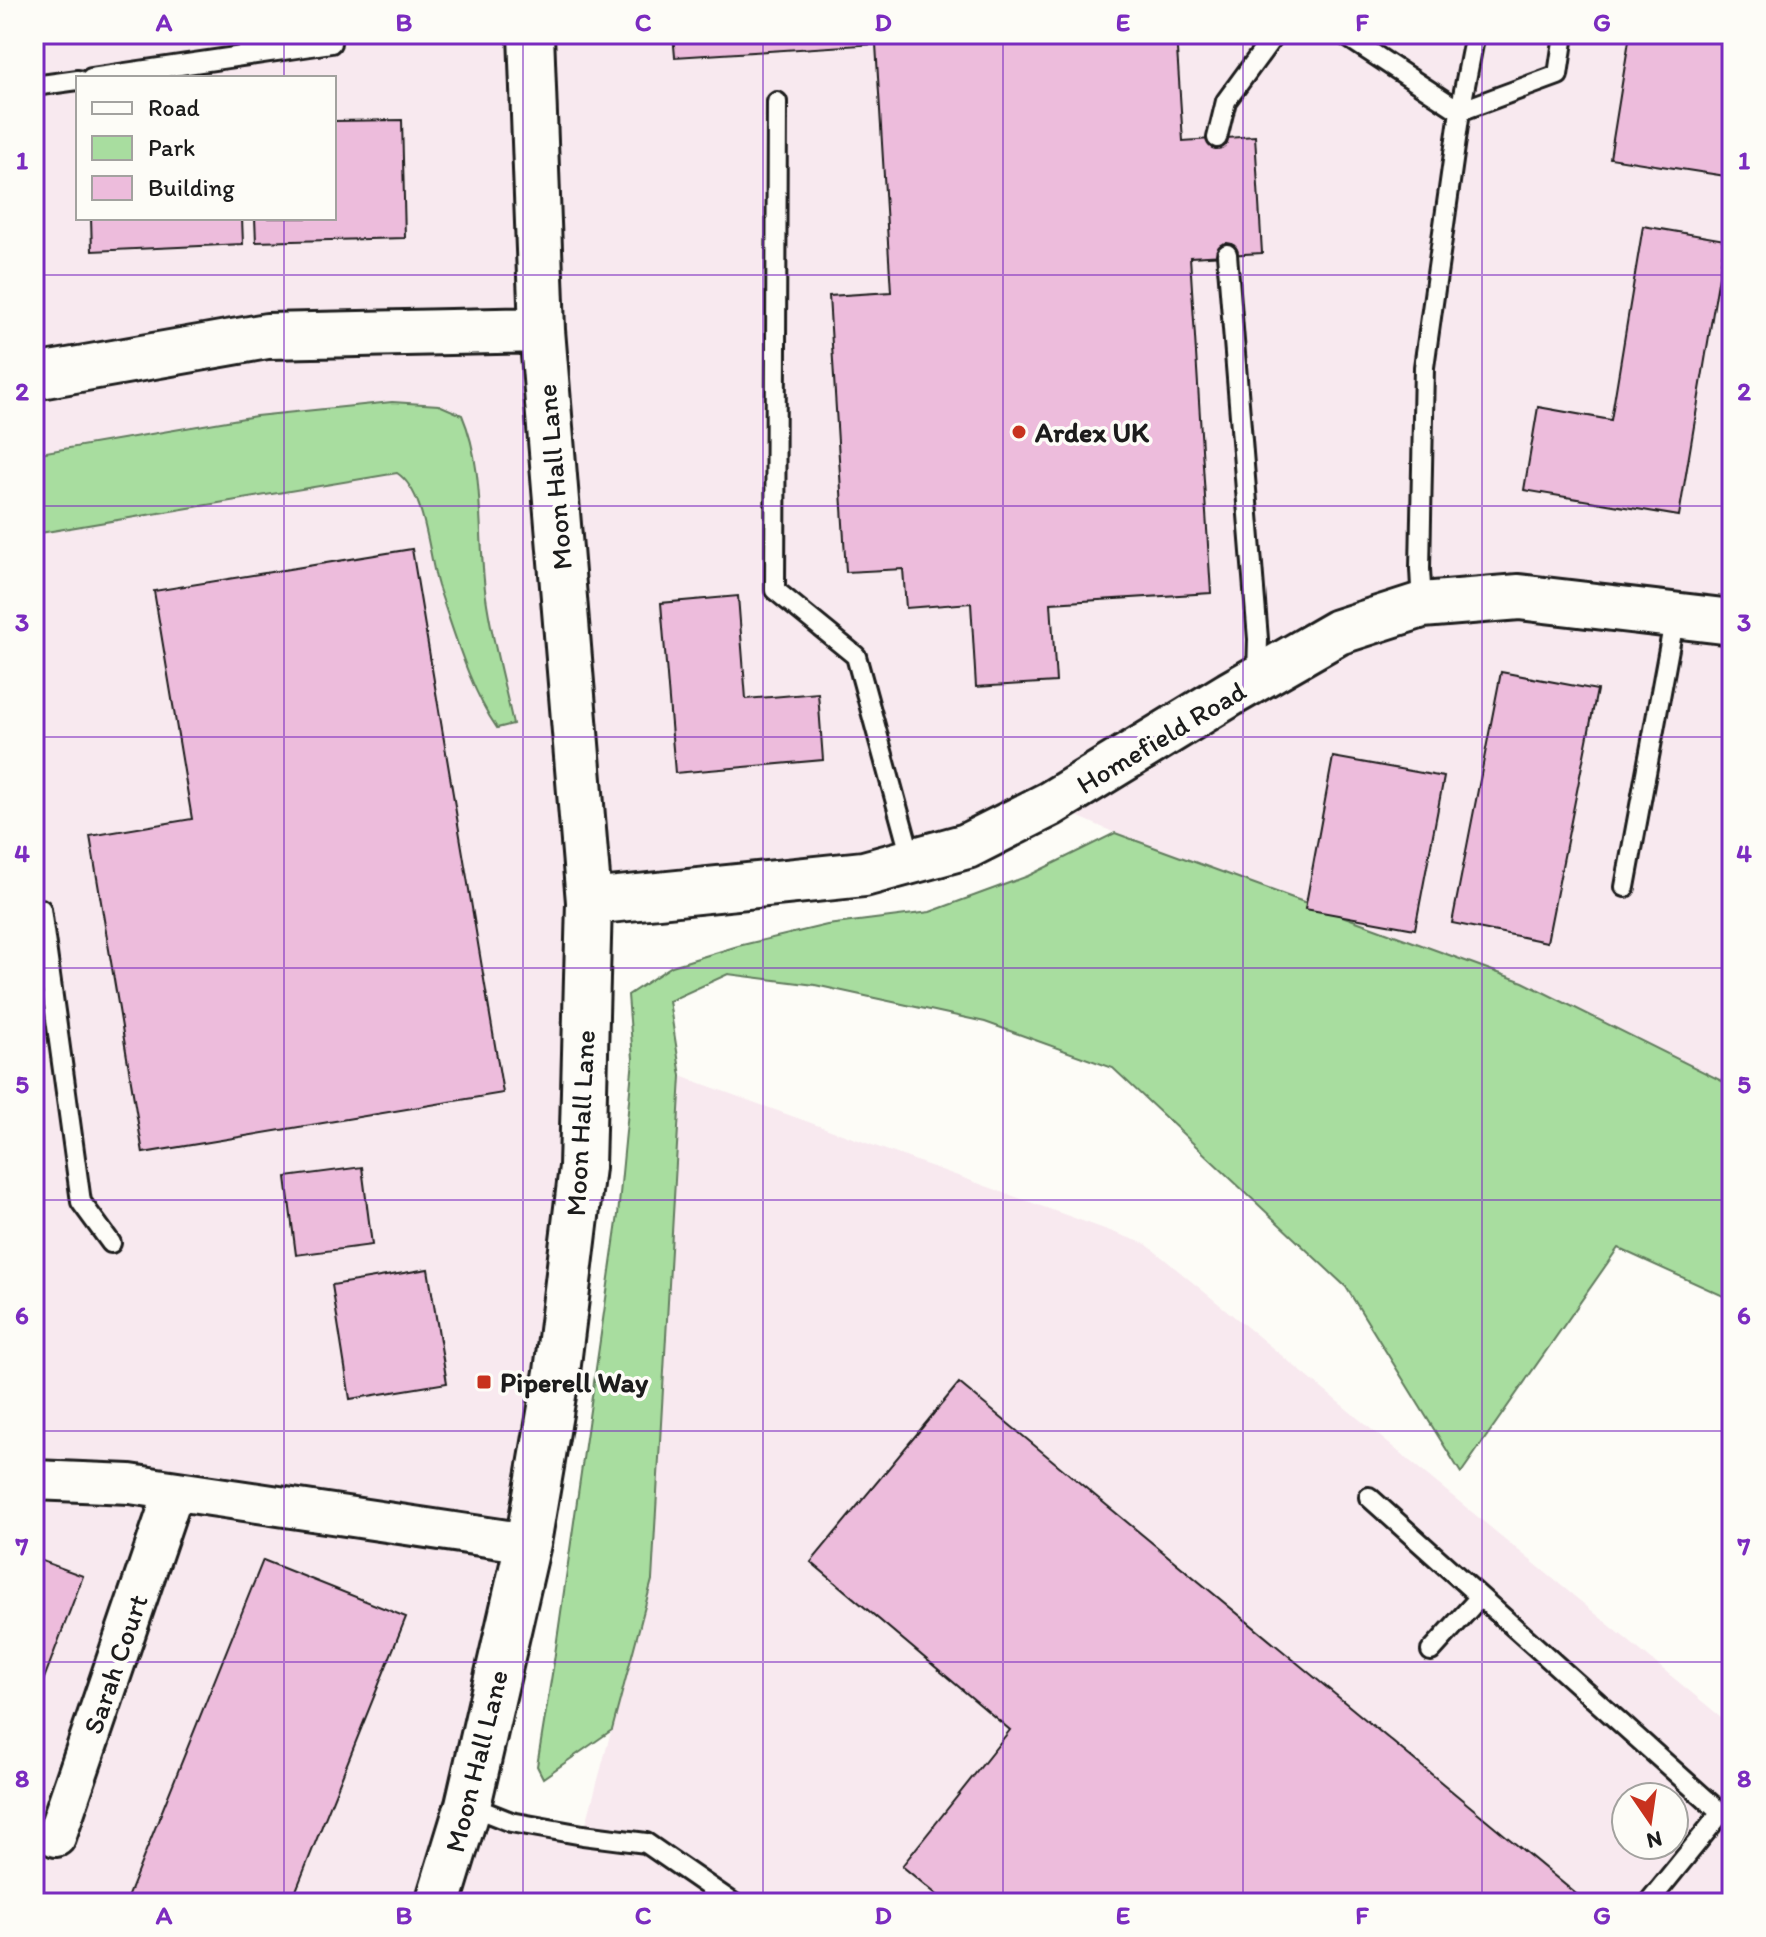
<svg xmlns="http://www.w3.org/2000/svg" width="1766" height="1937" font-family="Itim,sans-serif">
	<style>
		.built { fill: #f8e9ef; fill-rule: evenodd }
		.green { fill: #a8dd9f; stroke: #627c5e; stroke-width: 2 }
		.building { fill: #edbcdc; stroke: #1c1c1c; stroke-width: 2 }
		.lines { fill: none; stroke-linecap: round; stroke-linejoin: round }
		.service-casing { stroke: #1c1c1c; stroke-width: 24 }
		.minor-casing { stroke: #1c1c1c; stroke-width: 44 }
		.tertiary-casing { stroke: #1c1c1c; stroke-width: 50 }
		.service { stroke: #fdfcf7; stroke-width: 18 }
		.minor { stroke: #fdfcf7; stroke-width: 38 }
		.tertiary { stroke: #fdfcf7; stroke-width: 44 }
		.grid { fill: none; stroke: #7b2cbf; stroke-width: 2; stroke-opacity: 0.55 }
		.poi-dot { fill: #c8321e; stroke: #fdfcf7; stroke-width: 3 }
		.labels { text-anchor: middle; stroke-width: 7; stroke-linejoin: round; paint-order: stroke }
		.poi-label { font-size: 28px; font-weight: bold; fill: #1c1c1c; stroke: #fdfcf7; text-anchor: start }
		.street-label { font-size: 28px; fill: #1c1c1c; stroke: #fdfcf7 }
		.neatline { fill: none; stroke: #7b2cbf; stroke-width: 3 }
		.grid-label { font-size: 26px; text-anchor: middle; font-weight: bold; fill: #7b2cbf }
	</style>
	<rect width="100%" height="100%" fill="#fdfcf7"/>
	<filter id="ink" filterUnits="userSpaceOnUse"><feTurbulence type="fractalNoise" baseFrequency=".0125" numOctaves="2"/><feDisplacementMap in="SourceGraphic" scale="16" xChannelSelector="R" yChannelSelector="G"/><feConvolveMatrix kernelMatrix="1 2 1 2 8 2 1 2 1" color-interpolation-filters="sRGB"/></filter>
	<g filter="url(#ink)">
		<path class="built" d="M34 34H1732V1086L1523 982 1115 833 1050 804 967 846 589 902 582 1166 468 1805 583 1835 652 1580 681 1076 1146 1244 1732 1726V1903H34ZM78 78H334V218H78ZM1626 1797H1674V1845H1626Z"/>
		<path class="green" d="M392 402 439 405 462 415C486 472 477 537 486 597 492 640 504 682 513 724L497 728C470 689 454 632 438 586 428 553 426 492 397 473L34 534V454L256 416Z
			M1115 833 1523 982 1732 1086V1300L1618 1248 1461 1473 1346 1287 1113 1068 985 1022 815 985 728 974 669 1001 681 1076 652 1580 612 1730 543 1778 537 1766 553 1668 618 1215 633 1059 628 995 672 966 738 946 827 925 930 912 1028 876Z"/>
		<path class="building" d="M673 34H1176L1183 141 1255 136 1262 253 1190 257 1211 593 1051 603 1056 682 976 687 971 603 906 608 903 569 846 572 829 296 891 292 876 44 675 57Z
			M1630 34H1732V177L1610 158Z
			M402 120 405 238 256 242 255 218H334V121Z
			M91 218H242L243 244 92 251Z
			M1643 226 1725 240 1679 516 1524 490 1538 407 1611 420Z
			M412 549 503 1093 143 1153 90 836 192 819 154 591Z
			M738 596 746 699 818 693 823 760 675 773 661 603Z
			M1501 672 1597 690 1547 942 1452 923Z
			M1333 757 1444 777 1415 929 1305 909Z
			M362 1167 372 1245 296 1255 286 1177Z
			M428 1269 447 1383 350 1399 332 1285Z
			M959 1383 1587 1903H947L902 1866 1010 1730 811 1562Z
			M34 1558 83 1576 34 1705Z
			M263 1560 406 1617 291 1903H125Z"/>
		<g class="lines">
			<defs>
				<path id="service" d="M1343 34 1460 111
					M91 78 331 43
					M34 86 78 80
					M777 102 775 590 856 656 912 861
					M1460 111 1558 75 1564 34
					M1217 138 1226 101 1275 34
					M1227 254 1258 639 1257 674
					M1422 605 1420 569 1424 367 1460 111 1475 34
					M1625 887 1675 616
					M41 909 81 1202 111 1243
					M1369 1497 1721 1813 1648 1903
					M1431 1651 1480 1597
					M468 1805 511 1822 583 1835 646 1843 733 1903"/>
				<path id="minor" d="M34 1480 130 1484 528 1543
					M56 1837 174 1491"/>
				<path id="tertiary" d="M34 377 267 336 542 330
					M589 902 864 874 967 846 1050 804 1230 694 1338 632 1422 605 1519 597 1732 622
					M438 1903 468 1805 528 1543 557 1372 582 1167 589 902 542 330 531 34"/>
			</defs>
			<use href="#service" class="service-casing"/>
			<use href="#minor" class="minor-casing"/>
			<use href="#tertiary" class="tertiary-casing"/>
			<use href="#service" class="service"/>
			<use href="#minor" class="minor"/>
			<use href="#tertiary" class="tertiary"/>
		</g>
	</g>
	<path class="grid" d="M284 34V78M523 34V1903M763 34V1903M1003 34V1903M1243 34V1903M1482 34V1903M284 218V1903M34 275H1732M34 506H1732M34 737H1732M34 968H1732M34 1200H1732M34 1431H1732M34 1662H1732"/>
	<g class="poi-dot">
		<circle cx="1019" cy="432" r="8"/>
		<rect x="476" y="1374" width="16" height="16" rx="4"/>
	</g>
	<g class="labels">
		<g class="poi-label">
			<text x="1035" y="442">Ardex UK</text>
			<text x="500" y="1392">Piperell Way</text>
		</g>
		<g class="street-label">
			<text transform="translate(554 477) rotate(-95)" y="10">Moon Hall Lane</text>
			<text transform="translate(1161 737) rotate(-31)" y="10">Homefield Road</text>
			<text transform="translate(580 1123) rotate(-87)" y="10">Moon Hall Lane</text>
			<text transform="translate(115 1664) rotate(-71)" y="10">Sarah Court</text>
			<text transform="translate(476 1761) rotate(-76)" y="10">Moon Hall Lane</text>
		</g>
	</g>
	<rect width="1766" height="1937" fill="none" stroke="#fdfcf7" stroke-width="88"/>
	<rect x="76" y="76" width="260" height="144" fill="#fdfcf7" stroke="#a3a29f" stroke-width="2"/>
	<rect x="92" y="102" width="40" height="12" fill="#fdfcf7" stroke="#a3a29f" stroke-width="2"/>
	<text x="148" y="116" font-size="24" fill="#1c1c1c">Road</text>
	<rect x="92" y="136" width="40" height="24" fill="#a8dd9f" stroke="#a3a29f" stroke-width="2"/>
	<text x="148" y="156" font-size="24" fill="#1c1c1c">Park</text>
	<rect x="92" y="176" width="40" height="24" fill="#edbcdc" stroke="#a3a29f" stroke-width="2"/>
	<text x="148" y="196" font-size="24" fill="#1c1c1c">Building</text>
	<g transform="translate(1650 1821) rotate(167)"><circle r="38" fill="#fdfcf7" stroke="#a3a29f" stroke-width="2"/>
	<path d="M0-6L14 30L0 20L-14 30Z" fill="#c8321e"/>
	<text y="-12" font-size="22" font-weight="bold" text-anchor="middle" fill="#1c1c1c">N</text>
	</g>
	<rect x="44" y="44" width="1678" height="1849" class="neatline"/>
	<g class="grid-label">
		<text x="164" y="31">A</text>
		<text x="404" y="31">B</text>
		<text x="643" y="31">C</text>
		<text x="883" y="31">D</text>
		<text x="1123" y="31">E</text>
		<text x="1362" y="31">F</text>
		<text x="1602" y="31">G</text>
		<text x="22" y="169">1</text>
		<text x="1744" y="169">1</text>
		<text x="22" y="400">2</text>
		<text x="1744" y="400">2</text>
		<text x="22" y="631">3</text>
		<text x="1744" y="631">3</text>
		<text x="22" y="862">4</text>
		<text x="1744" y="862">4</text>
		<text x="22" y="1093">5</text>
		<text x="1744" y="1093">5</text>
		<text x="22" y="1324">6</text>
		<text x="1744" y="1324">6</text>
		<text x="22" y="1555">7</text>
		<text x="1744" y="1555">7</text>
		<text x="22" y="1787">8</text>
		<text x="1744" y="1787">8</text>
		<text x="164" y="1924">A</text>
		<text x="404" y="1924">B</text>
		<text x="643" y="1924">C</text>
		<text x="883" y="1924">D</text>
		<text x="1123" y="1924">E</text>
		<text x="1362" y="1924">F</text>
		<text x="1602" y="1924">G</text>
	</g>
</svg>
